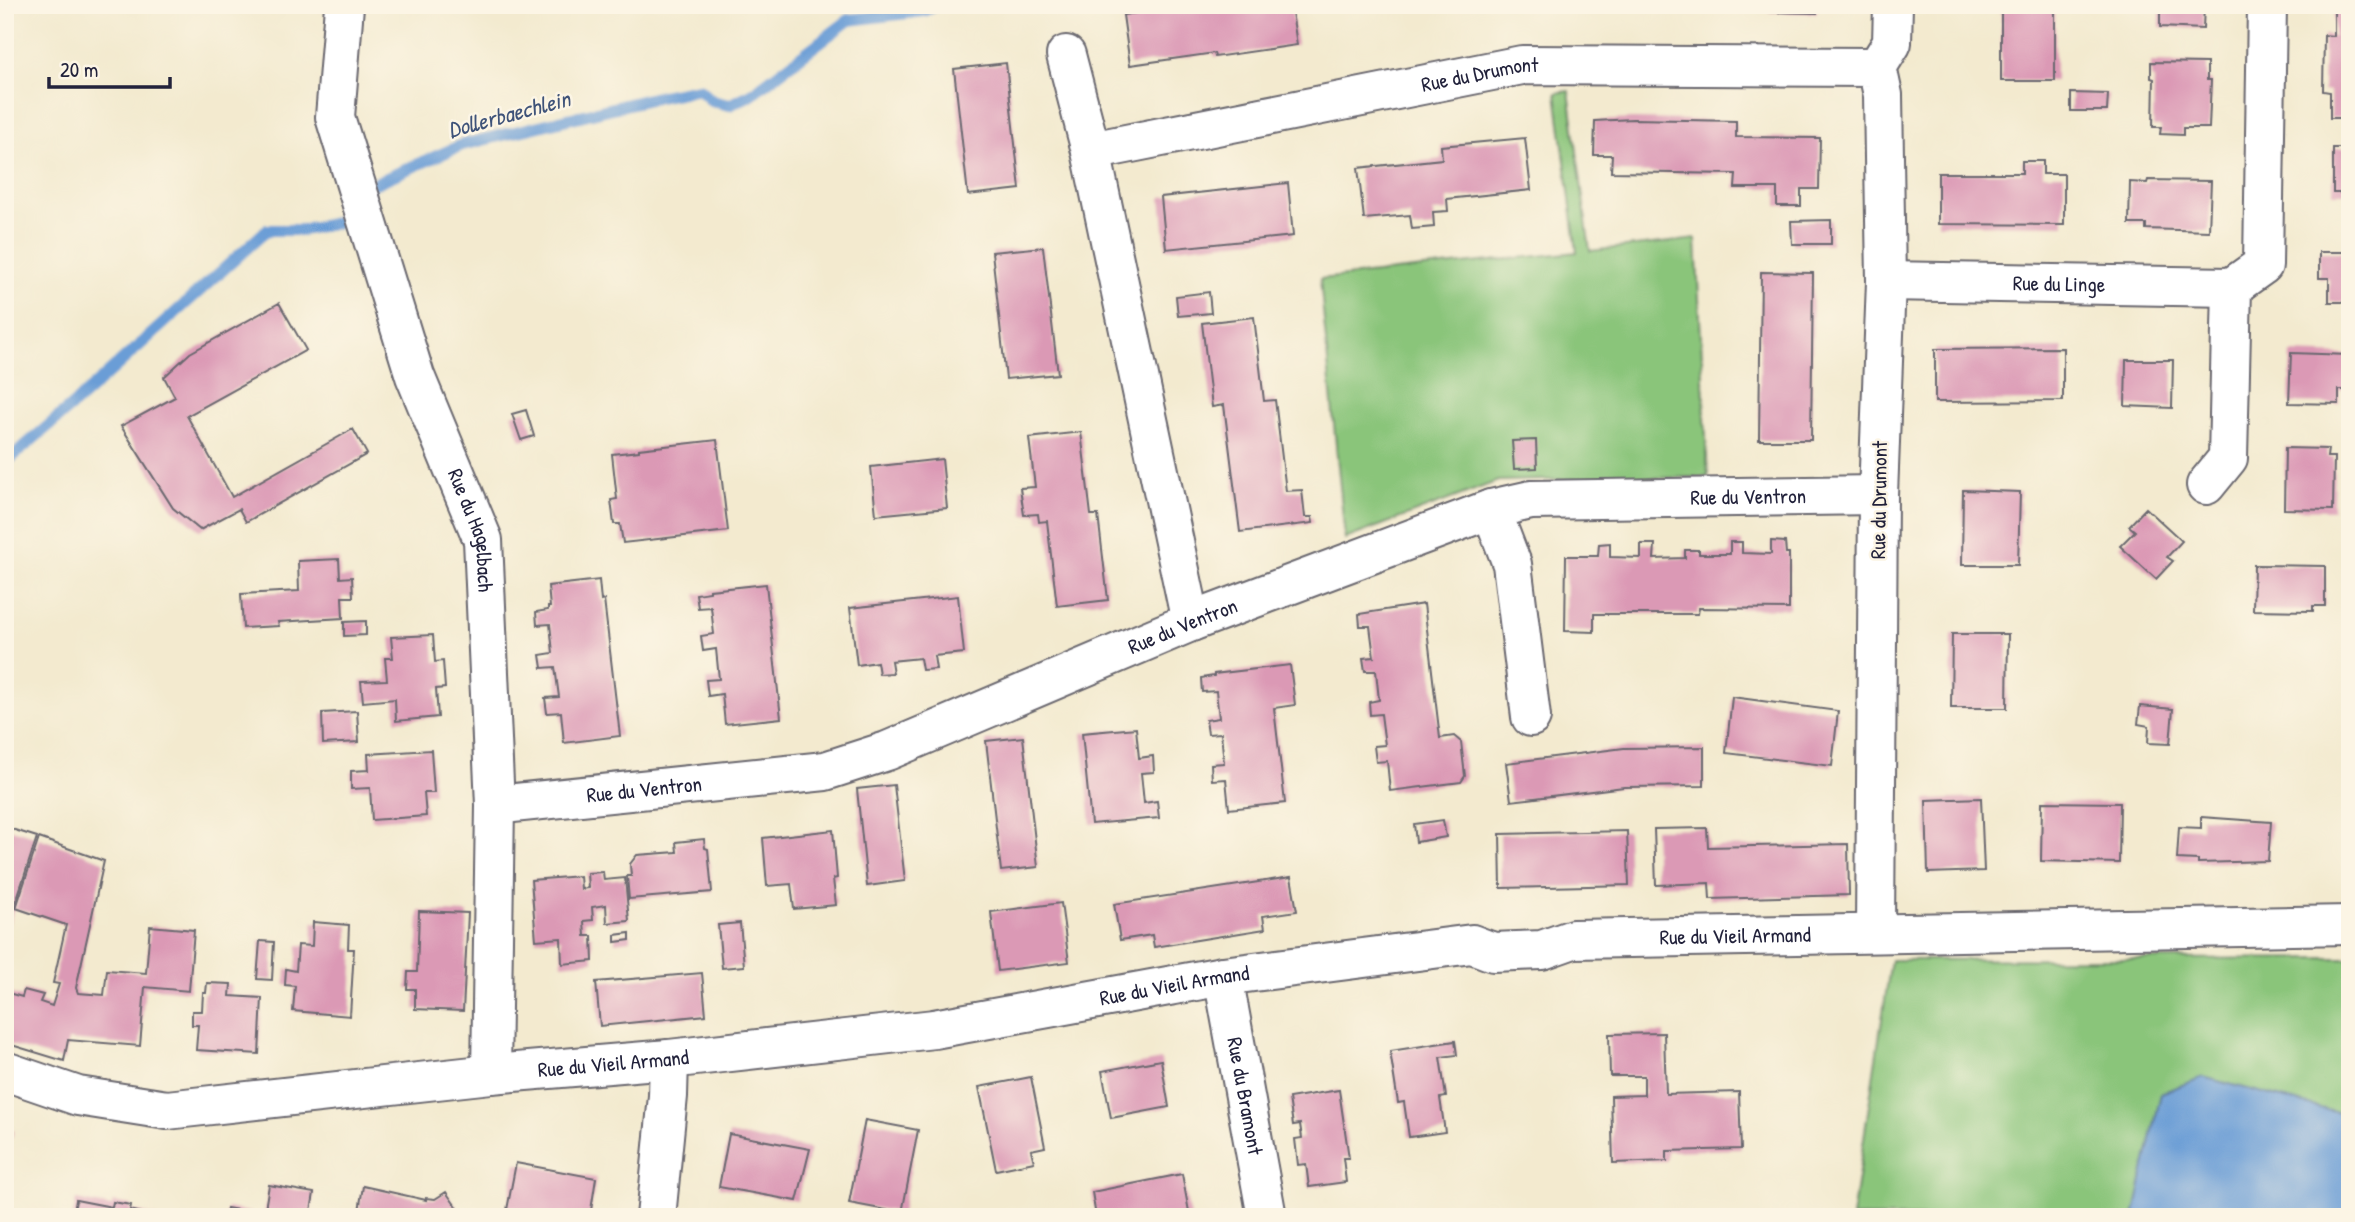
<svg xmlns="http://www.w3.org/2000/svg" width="2355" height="1222" font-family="'Patrick Hand',sans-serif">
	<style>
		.green { fill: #8ac57a; stroke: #56745a; stroke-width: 2 }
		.water { fill: #6b9dd6; stroke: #466088; stroke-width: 2 }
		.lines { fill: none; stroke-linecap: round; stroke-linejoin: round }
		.stream { stroke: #6b9dd6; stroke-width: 12 }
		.building { fill: #db99b5 }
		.minor-casing { stroke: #6b686f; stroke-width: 42 }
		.minor { stroke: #fff; stroke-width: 38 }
		.labels { text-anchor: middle; stroke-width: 5; stroke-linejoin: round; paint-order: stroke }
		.street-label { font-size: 21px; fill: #22223b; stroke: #fcf5e5 }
		.water-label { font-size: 23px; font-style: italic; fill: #3f5379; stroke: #fcf5e5 }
	</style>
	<rect width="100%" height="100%" fill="#fcf5e5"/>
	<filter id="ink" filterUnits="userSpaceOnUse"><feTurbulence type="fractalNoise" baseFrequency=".0143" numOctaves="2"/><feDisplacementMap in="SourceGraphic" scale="14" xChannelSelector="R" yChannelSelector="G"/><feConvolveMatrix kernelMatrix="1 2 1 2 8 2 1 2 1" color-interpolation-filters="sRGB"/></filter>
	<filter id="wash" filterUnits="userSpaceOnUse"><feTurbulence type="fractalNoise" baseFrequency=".00686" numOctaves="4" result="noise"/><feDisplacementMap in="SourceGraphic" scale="28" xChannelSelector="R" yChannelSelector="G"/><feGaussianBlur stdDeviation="1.57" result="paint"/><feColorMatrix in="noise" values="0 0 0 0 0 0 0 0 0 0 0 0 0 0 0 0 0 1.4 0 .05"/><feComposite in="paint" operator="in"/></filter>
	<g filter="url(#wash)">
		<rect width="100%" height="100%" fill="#f3eacf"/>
		<path class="green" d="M1569 91 1590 251 1696 239 1708 477 1498 481 1345 539 1320 279 1577 252 1556 93Z
			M2350 958V1217H1852L1891 960Z"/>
		<path class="water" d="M2203 1077 2350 1116V1217H2134L2161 1093Z"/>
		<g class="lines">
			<path class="stream" d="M366 195 371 185 462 145 657 97 699 89 712 101 729 105 750 95 849 20 924 11 937 5
				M5 463 81 398 267 230H303L354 219 358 211"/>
		</g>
		<g id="blocks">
			<path class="building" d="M1194 5H1205L1206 8 1226 5H1291L1297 45 1215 57 1214 53 1130 65 1123 15Z
				M1675 5H1710V12H1675Z
				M1767 5H1817V13L1767 12Z
				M2001 5H2055V81H2001Z
				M2160 5H2204L2203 29 2160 27Z
				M2334 5H2350V118H2330V92L2323 91 2324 35 2334 36Z
				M2151 62 2207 63V80H2211L2209 128H2183V135L2160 134 2161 127H2153L2154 79 2151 78Z
				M1006 63 1020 189 968 195 954 69Z
				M2071 93 2108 94 2107 111H2071Z
				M1633 119 1736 121V137L1820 138 1819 189H1801V206H1777V188H1735L1736 174 1611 172 1612 155H1594L1595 121Z
				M1525 138 1531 190 1447 199 1448 211 1433 212 1434 227 1412 229 1410 215 1364 219 1358 168 1442 159 1441 146Z
				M2333 148H2350V193H2333Z
				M2022 161H2043V174H2064V225L1938 224V173H2022Z
				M2148 180 2211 181 2209 231 2146 229V224H2129L2130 182 2147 183Z
				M1288 183 1293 236 1166 249 1161 197Z
				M1831 220V244H1792L1791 221Z
				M1043 247 1058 374 1006 379 992 252Z
				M2319 252H2350V302H2329V278H2319Z
				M1761 272 1813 273 1811 440H1759Z
				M1209 292 1211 313 1178 316 1176 296Z
				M279 303 306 350 187 416 232 497 353 429 367 454 246 522 239 509 200 530 173 508 121 426 175 397 164 377 190 353Z
				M1254 317 1264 401 1275 400 1286 491 1302 490 1305 517H1312L1313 523 1240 532 1224 405 1212 407 1202 323Z
				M2063 348V401L1935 402V349Z
				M2291 353 2350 355 2348 390H2339V404L2289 403Z
				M2126 360H2173L2172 408 2125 406Z
				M526 410 534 436 521 440 512 414Z
				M1081 432 1091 515H1098L1108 600 1057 606 1047 521 1039 522 1038 514 1024 515 1020 488 1035 487 1029 438Z
				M717 440 728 531 623 543 620 524H614L611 500 617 499 612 454 639 451V449Z
				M1536 440 1537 468 1514 469 1512 441Z
				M2285 448 2328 449 2327 457H2334L2333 510 2284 509Z
				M942 459 947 508 876 515 871 467Z
				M1963 490 2020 492 2018 565H1962Z
				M2146 508 2182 541 2167 557 2173 561 2156 579 2120 546 2135 531 2129 526Z
				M1771 541 1785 542 1786 553H1789V609L1699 608 1698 614H1594V632L1565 631 1566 556H1598L1599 544 1610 543V557L1641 558V544H1655L1654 559 1685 558V550H1699V554H1730V542H1742V553L1771 554Z
				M339 559 340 578 352 577 353 597H342L343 618 278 622 279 626 243 628 241 594 299 591 298 561Z
				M2254 565 2325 566V606H2313V611L2253 610Z
				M599 580 601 601 604 600 620 736 564 743 561 712 547 713 545 698 559 697 555 667 542 668 540 655 553 653 550 624 537 625 536 612 548 610V607H550L548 586Z
				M766 584 781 718 725 724 722 694 708 696 706 680 719 679 716 649 703 651 701 636 714 634 711 607 698 608 696 594 710 592V590Z
				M958 596 964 653 934 656 936 669 922 670 920 658 891 661 893 673 879 674 877 662 857 665 850 608Z
				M1424 604 1440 738 1454 736 1461 742 1465 776 1461 782 1390 791 1387 761 1376 762 1374 746 1385 745 1381 714 1370 715 1369 702 1379 700 1376 671H1365L1363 658 1374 657 1370 626H1360L1359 614Z
				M366 621V635L344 636V622Z
				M1952 634H2008L2007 708H1951Z
				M433 635 435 662 443 661 445 688 436 689 438 717 396 721 395 699 363 702 361 681 387 680 385 658H393L391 637Z
				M1290 665 1295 705 1274 708 1285 803 1229 809 1226 779 1212 780 1211 764 1224 763 1221 733 1208 734 1206 720 1219 718 1216 691 1202 692 1201 678 1214 676V674Z
				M1732 697 1838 711 1832 766 1726 753Z
				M2140 706 2173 709 2170 744 2148 743 2149 726 2138 724Z
				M357 711 359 742 323 744 322 713Z
				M1136 728 1139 758 1153 756 1154 772 1141 773 1144 803 1157 801 1159 818 1091 824 1082 733Z
				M1023 737 1038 867 1001 871 986 741Z
				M1704 747V786L1624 787 1511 801 1506 763 1624 748Z
				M431 750 434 793H424L426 816 372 820 370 788 351 789V771L369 770 368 754Z
				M894 785 905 881 867 886 857 789Z
				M1981 798 1984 871 1928 873 1926 800Z
				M2042 802 2120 803 2119 863 2041 861Z
				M2201 817 2271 822 2268 861 2198 863V860L2177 859 2179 827 2201 828Z
				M1443 820 1446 837 1416 842 1414 824Z
				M5 827 37 837 6 932H5Z
				M1707 828 1708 847 1848 844 1849 895 1710 899 1709 883 1656 885 1654 829Z
				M833 830 837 878 833 879 836 905 794 909 791 884 767 886 763 838Z
				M1627 831 1629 885 1501 888 1500 834Z
				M39 838 104 861 76 988 78 993 104 995 107 970 146 973 150 926 194 930 189 991 145 987 140 1046 68 1040 64 1061 5 1043V992L22 997 24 990 43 995 40 1002 52 1006 59 984 53 983 66 925 16 908Z
				M704 839 705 848 708 849 712 892 629 899 627 876H631L630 864 637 855 677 852 676 842Z
				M603 872 604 880 625 878 629 921 607 923 606 905 592 907 593 920 584 921 585 936H592L593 961 562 964 561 938 536 940 531 880 580 876 581 889 588 888 587 873Z
				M1291 877 1297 911 1263 916 1265 929 1154 947 1152 935 1120 940 1114 904Z
				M1061 903 1069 962 998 971 991 912Z
				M419 911 468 913 463 1011 415 1009V989H407L408 972H417Z
				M313 922 349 925 348 949H354L350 1016 293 1011 295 986 285 985 286 969 296 971 298 945 312 946Z
				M740 923 744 966 722 968 718 925Z
				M630 933V940L615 942V935Z
				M260 941 274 942 272 980 257 979Z
				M702 973 706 1015 600 1026 596 982Z
				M207 983 231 984 230 996 262 998 259 1054 196 1050 198 1025H192V1011H202L203 993H206Z
				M1664 1033 1666 1094 1739 1092 1741 1149 1667 1151V1161L1613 1163 1611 1096 1644 1095V1076H1610L1609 1034Z
				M1455 1041 1457 1055 1440 1057 1446 1097 1440 1098 1445 1132 1409 1137 1404 1102 1398 1103 1390 1051Z
				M1161 1060 1169 1107 1111 1118 1102 1071Z
				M1031 1077 1045 1147 1031 1150 1034 1162 996 1170 979 1087Z
				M1339 1090 1349 1158H1343L1346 1182 1309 1187 1306 1164 1298 1165 1295 1139 1302 1138 1300 1124 1293 1125 1289 1098Z
				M865 1120 918 1130 902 1213 849 1203Z
				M5 1123 11 1125 10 1129 14 1131 5 1153Z
				M729 1134 810 1149 797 1201 719 1187Z
				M516 1163 596 1178 590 1217 506 1215Z
				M1182 1174 1190 1217H1096L1092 1192Z
				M269 1185 314 1193 310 1217H225L227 1208 264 1215Z
				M363 1186 426 1200V1198L435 1199 446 1192 462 1215 358 1217Z
				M76 1200 112 1207 113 1202 131 1205 130 1210 158 1217H73Z"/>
		</g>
	</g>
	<g filter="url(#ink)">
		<use href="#blocks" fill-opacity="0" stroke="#6b686f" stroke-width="2"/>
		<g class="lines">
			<defs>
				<g id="minor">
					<path id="s1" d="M344 6 335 117 415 376 483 540 495 805 491 1074"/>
					<path d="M1066 55 1091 151"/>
					<path d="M1877 67 1892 43 1893 5"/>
					<path id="s2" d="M1886 281 2232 287"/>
					<path d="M2206 485 2228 458 2232 287 2263 265 2267 5"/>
					<path d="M1491 509 1512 564 1531 717"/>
					<path id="s3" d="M1191 622 1091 151 1522 65 1877 67 1883 95 1886 281 1878 495 1875 933"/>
					<path id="s4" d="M495 805 825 771 887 751 1191 622 1491 509 1531 500 1878 495"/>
					<path id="s5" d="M1223 976 1267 1217"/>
					<path id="s6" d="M5 1071 78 1096 167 1110 491 1074 669 1059 934 1029 1223 976 1472 944 1493 952 1542 950 1573 939 2350 925"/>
					<path d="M656 1217 668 1096 669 1059"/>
				</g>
			</defs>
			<use href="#minor" class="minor-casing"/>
			<use href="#minor" class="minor"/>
		</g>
	</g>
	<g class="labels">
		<g class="street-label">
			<text dy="7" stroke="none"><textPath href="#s3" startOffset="878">Rue du Drumont</textPath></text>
			<text dy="7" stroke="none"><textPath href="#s2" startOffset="173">Rue du Linge</textPath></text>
			<text dy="7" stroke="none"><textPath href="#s4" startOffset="1306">Rue du Ventron</textPath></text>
			<text transform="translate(1879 500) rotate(-89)" y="7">Rue du Drumont</text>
			<text dy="7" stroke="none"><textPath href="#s1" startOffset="548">Rue du Hagelbach</textPath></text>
			<text dy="7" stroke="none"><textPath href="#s4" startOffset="718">Rue du Ventron</textPath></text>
			<text dy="7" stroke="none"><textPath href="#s4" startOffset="150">Rue du Ventron</textPath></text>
			<text dy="7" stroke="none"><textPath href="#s6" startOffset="1750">Rue du Vieil Armand</textPath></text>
			<text dy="7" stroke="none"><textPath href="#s6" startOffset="1183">Rue du Vieil Armand</textPath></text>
			<text dy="7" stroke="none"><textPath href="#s6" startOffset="616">Rue du Vieil Armand</textPath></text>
			<text dy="7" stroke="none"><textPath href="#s5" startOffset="122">Rue du Bramont</textPath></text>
		</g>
		<g class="water-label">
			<text transform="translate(509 114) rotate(-15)" y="8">Dollerbaechlein</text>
		</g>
	</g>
	<rect width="2355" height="1222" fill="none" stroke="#fcf5e5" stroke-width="28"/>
	<path d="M49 77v10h121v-10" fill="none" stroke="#22223b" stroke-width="3.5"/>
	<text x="60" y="77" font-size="21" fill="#22223b" stroke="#fcf5e5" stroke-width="5" paint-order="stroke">20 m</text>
</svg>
